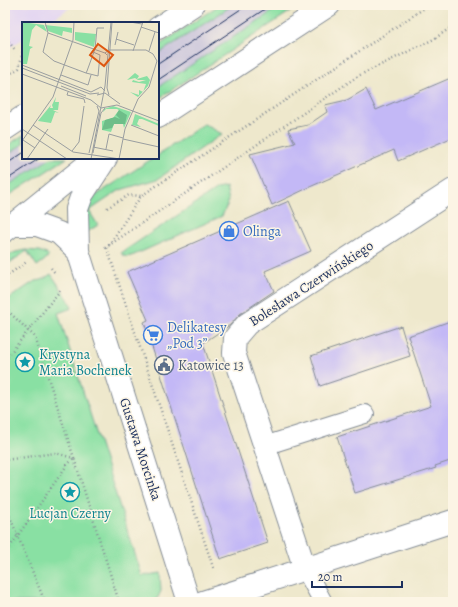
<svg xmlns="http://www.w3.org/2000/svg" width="458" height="607" font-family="Alegreya,serif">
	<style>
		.built { fill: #e2d4f3 }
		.industrial { fill: #c5c0da }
		.green { fill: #89e0a3; stroke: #528880 }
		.building { fill: #c3b8f6 }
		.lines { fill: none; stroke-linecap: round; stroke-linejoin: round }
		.lane-casing { stroke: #848c95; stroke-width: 20 }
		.street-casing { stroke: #848c95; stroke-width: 24 }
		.secondary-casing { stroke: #848c95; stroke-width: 24 }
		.path { stroke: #848c95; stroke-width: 2.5; stroke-dasharray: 1 3; stroke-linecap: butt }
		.lane { stroke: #fff; stroke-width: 18 }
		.street { stroke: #fff; stroke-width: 22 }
		.secondary { stroke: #fff; stroke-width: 22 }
		.tram { stroke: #1b2f5e; stroke-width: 1 }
		.labels { text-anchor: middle; stroke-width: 3; stroke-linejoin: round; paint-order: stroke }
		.shop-label { font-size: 14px; fill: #366cbe; stroke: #fcf5e5; text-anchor: start }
		.street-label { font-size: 14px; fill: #1b2f5e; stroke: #fcf5e5 }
		.culture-label { font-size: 14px; fill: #0d838f; stroke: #fcf5e5; text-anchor: start }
		.service-label { font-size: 14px; fill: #4e5e75; stroke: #fcf5e5; text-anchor: start }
		.inset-road { fill: none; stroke: #9a9ea0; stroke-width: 1 }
		.view { fill: #de5710; fill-opacity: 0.15; stroke: #de5710; stroke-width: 2 }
		.inset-edge { fill: none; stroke: #1b2f5e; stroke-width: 2 }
	</style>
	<rect width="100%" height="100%" fill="#fcf5e5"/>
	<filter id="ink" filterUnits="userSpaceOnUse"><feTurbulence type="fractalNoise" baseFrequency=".025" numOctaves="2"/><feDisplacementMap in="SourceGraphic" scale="8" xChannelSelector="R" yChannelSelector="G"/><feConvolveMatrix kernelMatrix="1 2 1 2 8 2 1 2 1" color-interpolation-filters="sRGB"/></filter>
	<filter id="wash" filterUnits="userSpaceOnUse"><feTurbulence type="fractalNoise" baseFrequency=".012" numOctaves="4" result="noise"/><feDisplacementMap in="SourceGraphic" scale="16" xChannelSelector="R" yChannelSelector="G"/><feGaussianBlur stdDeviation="0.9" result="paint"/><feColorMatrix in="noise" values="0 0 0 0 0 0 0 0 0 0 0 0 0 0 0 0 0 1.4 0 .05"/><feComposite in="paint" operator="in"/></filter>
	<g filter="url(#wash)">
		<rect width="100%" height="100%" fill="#eee8cc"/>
		<path class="built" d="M5 5H74L47 23H23V39L5 50Z"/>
		<path class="industrial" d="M233 5H282L158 87V54Z
			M23 144V158H51L5 187V156Z"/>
		<path class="green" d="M219 5H233L158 54V46Z
			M282 5H300L158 99V87Z
			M204 124 222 134 158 179 120 190 89 211 98 225 87 232 85 225 89 203 95 196 153 158H158V155Z
			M23 135V144L5 156V147Z
			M51 158H67L5 198V187Z
			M226 187 229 201 222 216 134 255C128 257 125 258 121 253L217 189Z
			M25 250 39 251 49 255 45 260 37 266 27 251 5 266V256L16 252Z
			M51 274 68 299 72 308 58 313 142 576 160 573 161 591 156 602H5V301L35 281 42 280Z"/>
		<g id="blocks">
			<path class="building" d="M453 77V137L398 161 394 150 312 186 272 205 250 154 295 143 288 129 308 125 327 112 325 105 347 100 366 89 376 110Z
				M289 201 311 251 265 271 274 291 240 314 230 325 203 343 268 543 220 559 144 322 148 320 127 272Z
				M453 320V460L435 466 436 468 355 493 337 437 431 406 408 336Z
				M401 326 410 356 320 386 311 356Z"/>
		</g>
	</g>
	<g filter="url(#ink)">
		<use href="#blocks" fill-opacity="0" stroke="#848c95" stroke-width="1"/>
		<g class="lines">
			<defs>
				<path id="lane" d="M264 446 365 414
					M305 569 323 602"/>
				<path id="street" d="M106 158 82 195 77 209 78 251 189 602
					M5 225H37L59 233 78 251
					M305 569 234 353 235 338 247 324 453 190
					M203 602 453 521"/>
				<path id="secondary" d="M158 28 193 5
					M158 117 329 5
					M5 129 23 117
					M5 231 83 168 97 158"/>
			</defs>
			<use href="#lane" class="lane-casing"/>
			<use href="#street" class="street-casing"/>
			<use href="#secondary" class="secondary-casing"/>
			<path class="path" d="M5 41H8L16 51
				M5 77 19 68 23 51
				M107 208 129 195 141 196
				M109 245 141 196 429 5
				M105 248 358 76 434 39 453 26
				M107 248 214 570
				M51 268 56 274
				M5 277 28 261
				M5 308 35 337 74 458 55 453 5 460
				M5 360 62 288
				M5 505 45 602
				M5 554 67 465 74 458 119 602"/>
			<use href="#lane" class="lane"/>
			<use href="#street" class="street"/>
			<use href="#secondary" class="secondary"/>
			<path class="tram" d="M158 64 247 5
				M158 80 271 5
				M5 165 23 153
				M5 181 40 158"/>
		</g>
	</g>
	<defs>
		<symbol id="shop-ring" viewBox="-11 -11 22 22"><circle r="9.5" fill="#fcf5e5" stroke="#3f7fe0" stroke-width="1.5"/><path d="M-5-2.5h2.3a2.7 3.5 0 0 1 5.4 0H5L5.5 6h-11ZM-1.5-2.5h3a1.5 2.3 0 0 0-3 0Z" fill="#3f7fe0"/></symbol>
		<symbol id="supermarket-ring" viewBox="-11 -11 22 22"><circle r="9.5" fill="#fcf5e5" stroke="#3f7fe0" stroke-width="1.5"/><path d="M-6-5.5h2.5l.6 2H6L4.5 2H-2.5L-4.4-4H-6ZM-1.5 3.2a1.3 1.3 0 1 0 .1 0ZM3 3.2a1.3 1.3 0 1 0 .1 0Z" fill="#3f7fe0"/></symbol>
		<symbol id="sight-ring" viewBox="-11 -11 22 22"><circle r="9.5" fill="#fcf5e5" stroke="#0f9aa8" stroke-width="1.5"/><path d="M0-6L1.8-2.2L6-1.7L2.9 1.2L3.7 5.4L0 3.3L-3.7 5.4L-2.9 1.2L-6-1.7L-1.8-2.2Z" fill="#0f9aa8"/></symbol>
		<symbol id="civic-ring" viewBox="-11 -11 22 22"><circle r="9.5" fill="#fcf5e5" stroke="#5c6f8a" stroke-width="1.5"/><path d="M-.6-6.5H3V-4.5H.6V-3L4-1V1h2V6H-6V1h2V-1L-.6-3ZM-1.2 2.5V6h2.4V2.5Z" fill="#5c6f8a"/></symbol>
	</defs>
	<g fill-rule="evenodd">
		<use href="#shop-ring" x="218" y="220" width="22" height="22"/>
		<use href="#supermarket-ring" x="142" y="324" width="22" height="22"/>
		<use href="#sight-ring" x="14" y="351" width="22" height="22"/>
		<use href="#civic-ring" x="153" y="354" width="22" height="22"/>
		<use href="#sight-ring" x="59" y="481" width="22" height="22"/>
	</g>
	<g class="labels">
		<g class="shop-label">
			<text x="243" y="236">Olinga</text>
			<text x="167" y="332">Delikatesy<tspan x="167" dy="16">„Pod 3”</tspan></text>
		</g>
		<g class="street-label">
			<text transform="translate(311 283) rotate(-33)" y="5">Bolesława Czerwińskiego</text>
			<text transform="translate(141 449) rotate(72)" y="5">Gustawa Morcinka</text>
		</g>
		<g class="culture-label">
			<text x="39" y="359">Krystyna<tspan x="39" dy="16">Maria Bochenek</tspan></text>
			<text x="70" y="518" text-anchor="middle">Lucjan Czerny</text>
		</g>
		<g class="service-label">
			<text x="178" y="370">Katowice 13</text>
		</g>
	</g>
	<g transform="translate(22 22)">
		<rect width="137" height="137" fill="#eee8cc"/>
		<path d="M0 0 22 3 25 10 14 3 10 8 7 24 11 25 8 27 5 42H0ZM23 3 50 6V11L41 9 40 14 26 9ZM53 10 74 12 72 25 53 18ZM113 51 117 54 115 57 125 54 128 58 126 64 116 75 108 70 117 73V68L121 70 124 62 110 60 111 58 117 60 124 58H116L113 56 105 58ZM34 75 33 80H37L36 88H31L37 91 33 90 29 101 16 99 29 83 28 86H31L30 83ZM91 84 109 90 102 106 101 102H92L89 110 80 108V99L91 96 97 88 104 92 95 87H84L81 90 82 87ZM113 92 137 102V104L120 97H117L115 102 119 105 110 103Z" fill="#89e0a3"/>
		<path d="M97 88 105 93 103 102H92L90 106 80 108 83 98 93 95 98 97 94 93Z" fill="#6ebe89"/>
		<path class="inset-road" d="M23 0 26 11 21 30 32 39 64 51M108 0 120 2M119 5 137 11M26 11 83 31 85 33M94 17 112 23M93 23 96 10M111 29 121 0M127 29 133 10M71 30 78 33 76 54 64 51 65 49 73 27 75 6H82M83 31 87 28H124L131 32 135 39 127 65 116 77 103 107 97 137M0 43 69 70 79 65 83 69M0 46 68 72 77 71M0 52 69 78 79 86 95 83 137 99M39 53 66 63 69 53M39 64 64 74M46 70 45 73 62 77 63 81M75 73 83 71 98 82M87 73 85 66 90 0M11 103 51 130 98 137M109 103 137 114M0 107 45 137M101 117 137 125M1 118 13 126M0 119 31 75 51 18 52 0M71 125 91 129M84 127 87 112 101 116M50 129 57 120 62 84M67 131 77 89 75 84M71 131 79 91 83 86M5 137 26 107M69 137 83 64 89 0"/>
		<path class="view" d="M76 22 91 33 82 44 68 33Z"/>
		<rect width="137" height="137" class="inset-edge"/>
	</g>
	<rect width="458" height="607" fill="none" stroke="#fcf5e5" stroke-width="20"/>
	<path d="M312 581v6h90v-6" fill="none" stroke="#1b2f5e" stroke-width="2"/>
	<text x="318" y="581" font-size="12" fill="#1b2f5e" stroke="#fcf5e5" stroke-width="3" paint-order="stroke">20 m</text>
</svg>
